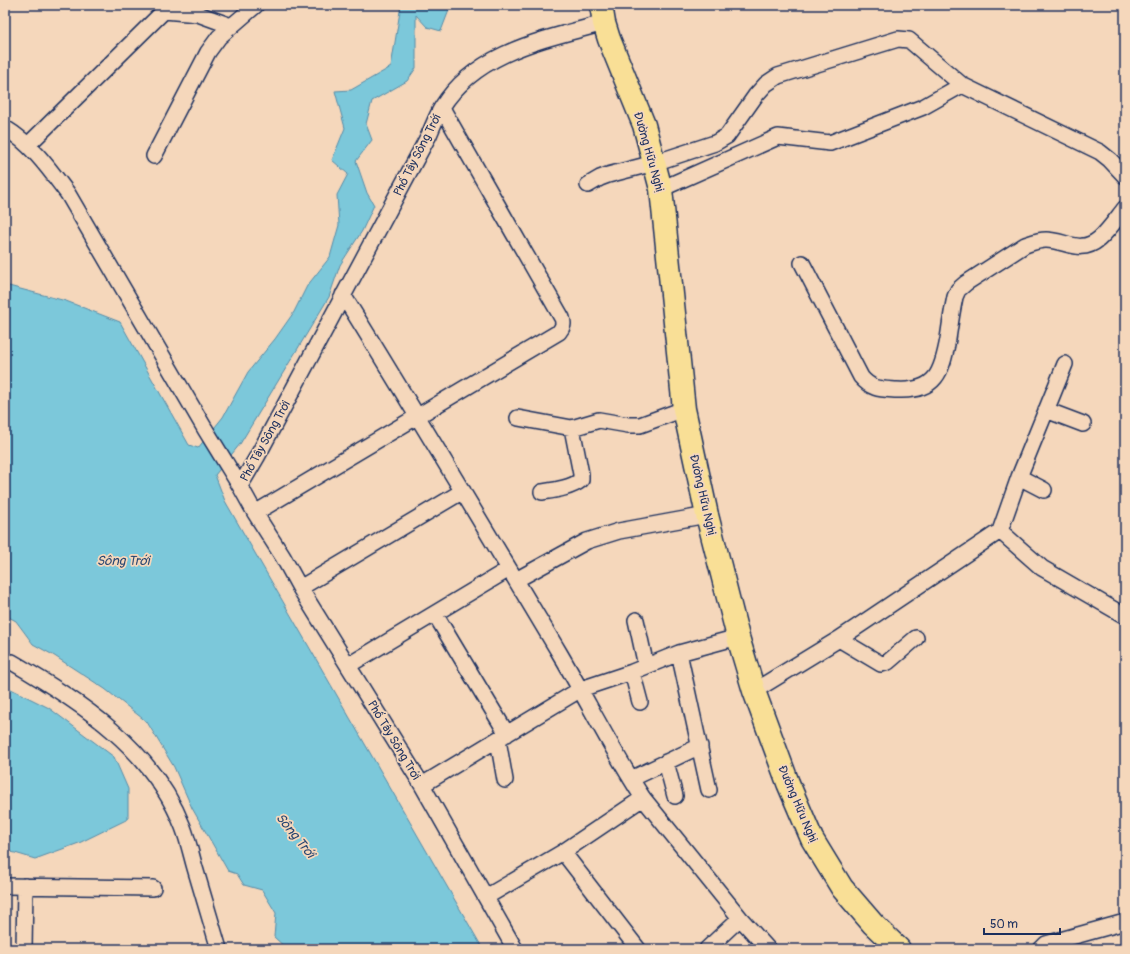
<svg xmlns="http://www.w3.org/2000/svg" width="1130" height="954" font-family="Pangolin,sans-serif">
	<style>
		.water { fill: #7bc8da; stroke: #558ba8 }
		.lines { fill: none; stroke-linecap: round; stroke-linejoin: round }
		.minor-casing { stroke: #1b2f5e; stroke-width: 18 }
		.highway-casing { stroke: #1b2f5e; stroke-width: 25 }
		.minor { stroke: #f5d7bb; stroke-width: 15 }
		.highway { stroke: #f9df96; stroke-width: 22 }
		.labels { text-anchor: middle; stroke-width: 3.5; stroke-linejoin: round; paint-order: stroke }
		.street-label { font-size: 12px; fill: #1b2f5e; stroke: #f5d7bb }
		.water-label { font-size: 13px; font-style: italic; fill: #294671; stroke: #f5d7bb }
	</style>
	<rect width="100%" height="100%" fill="#f5d7bb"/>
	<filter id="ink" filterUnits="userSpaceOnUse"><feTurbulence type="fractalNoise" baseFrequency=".025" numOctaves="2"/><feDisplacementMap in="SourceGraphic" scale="8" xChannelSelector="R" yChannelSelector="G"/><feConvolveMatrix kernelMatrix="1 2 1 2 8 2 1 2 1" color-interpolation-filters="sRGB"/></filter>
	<g filter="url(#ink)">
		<path class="water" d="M401 5H451L441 31 427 27 416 15V68L407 81 372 101 366 124 372 140 356 161 367 193 374 205 362 231 340 265 329 297 240 444 215 475 225 501 483 949H287L274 937 276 913 262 890 244 885 237 874 228 871 192 808 174 767 147 722 105 689 53 655 33 644 16 621 5 615V285L66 301 120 322 189 445 198 448 223 417 248 372 275 339 294 312 307 286 330 257 339 225 337 195 348 174 332 160 345 128 335 91 351 90 391 67Z
			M5 686 49 708 114 757 128 789V819L79 843 35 859 5 850Z"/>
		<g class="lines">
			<defs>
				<path id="minor" d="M5 128C32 144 50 170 68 194L205 429 240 486 255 513 283 557 300 588 422 785 515 949
					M28 145 164 11 198 14 231 26
					M154 156 208 52 219 37 256 5
					M588 185 600 178 608 175 654 163 715 143 727 136 756 95 766 84 778 76 898 39 909 40 962 85
					M661 189 778 137 830 143 923 107 962 85 1100 152 1110 160 1125 176
					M802 263 861 377C872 390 881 389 897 390 936 392 942 372 948 339 950 325 952 311 955 297L958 290 966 283 1025 245C1031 243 1038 240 1046 240 1065 240 1080 255 1099 239 1109 230 1117 218 1125 208
					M343 295C417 414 488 534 560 654 588 702 613 752 643 798L740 918 768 949
					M1046 410 1083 424
					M518 418 572 428 599 420 628 425H640L684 409
					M1019 477 1044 490
					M240 486 257 457 429 135C433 126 437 115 442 107 477 51 546 39 604 23
					M542 492C555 490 571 488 581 480V474L572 428
					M255 513 559 332C563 327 564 324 562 318L442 108
					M1000 531 1042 568 1125 616
					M516 580 587 541 619 531 707 515
					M300 588 463 491
					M435 614 507 734
					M636 620 646 666
					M839 639 881 664 888 662 916 638
					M679 653 709 790
					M12 662C82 703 152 748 183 827 188 840 191 854 195 868 203 895 211 922 219 949
					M349 665 509 569
					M632 672 640 702
					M754 691 839 639 1000 531 1019 477 1065 364
					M498 740 505 780
					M666 762 675 796
					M631 779 700 746
					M422 785 581 689 632 672 679 653 738 637
					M563 852 638 949
					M5 886 153 888
					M486 897 563 852 643 798
					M24 949 25 886
					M707 949 740 918
					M1041 949 1046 944 1125 922"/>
				<path id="highway" d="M601 5 604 23 609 39 644 125 661 189 684 409 707 515 738 637 754 691 788 783 812 839 842 888 873 924 899 949"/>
			</defs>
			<use href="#minor" class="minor-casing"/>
			<use href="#highway" class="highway-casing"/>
			<use href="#minor" class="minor"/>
			<use href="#highway" class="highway"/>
		</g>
	</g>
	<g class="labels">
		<g class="street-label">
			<text transform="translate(649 152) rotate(74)" y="4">Đường Hữu Nghị</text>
			<text transform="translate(417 155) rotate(-63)" y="4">Phố Tây Sông Trới</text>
			<text transform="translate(265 441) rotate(-61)" y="4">Phố Tây Sông Trới</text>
			<text transform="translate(703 495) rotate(77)" y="4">Đường Hữu Nghị</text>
			<text transform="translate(394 740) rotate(59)" y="4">Phố Tây Sông Trới</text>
			<text transform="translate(798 804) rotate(67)" y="4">Đường Hữu Nghị</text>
		</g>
		<g class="water-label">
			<text x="123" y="565">Sông Trới</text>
			<text transform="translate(296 835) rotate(51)" y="5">Sông Trới</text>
		</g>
	</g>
	<rect width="1130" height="954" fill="none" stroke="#f5d7bb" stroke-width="20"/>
	<rect x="10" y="10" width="1110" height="934" fill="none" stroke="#1b2f5e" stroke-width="1.5" filter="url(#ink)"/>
	<path d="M984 928v6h76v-6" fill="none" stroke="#1b2f5e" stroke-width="2"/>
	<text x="990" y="928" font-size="12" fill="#1b2f5e" stroke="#f5d7bb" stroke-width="3" paint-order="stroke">50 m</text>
</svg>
